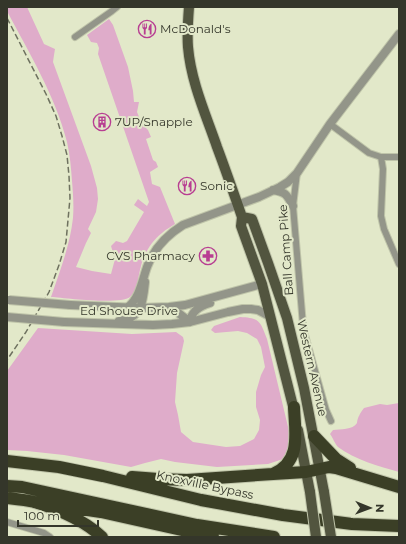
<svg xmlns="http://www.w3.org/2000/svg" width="406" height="544" font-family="Montserrat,sans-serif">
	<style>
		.green { fill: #dfacca }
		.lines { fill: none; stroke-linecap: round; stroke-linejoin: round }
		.minor-casing { stroke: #bfc4a9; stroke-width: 8 }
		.tertiary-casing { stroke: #bfc4a9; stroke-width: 10 }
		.primary-casing { stroke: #bfc4a9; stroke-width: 12 }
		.motorway-casing { stroke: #bfc4a9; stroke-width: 14 }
		.minor { stroke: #939589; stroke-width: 6 }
		.tertiary { stroke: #939589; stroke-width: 8 }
		.primary { stroke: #52553f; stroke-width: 10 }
		.motorway { stroke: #3b3f26; stroke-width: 12 }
		.rail { stroke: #6e715f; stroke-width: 1.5; stroke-dasharray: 6 3; stroke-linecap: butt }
		.tertiary-bridge-casing { stroke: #bfc4a9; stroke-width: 10; stroke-linecap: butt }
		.primary-bridge-casing { stroke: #bfc4a9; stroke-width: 12; stroke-linecap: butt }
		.tertiary-bridge { stroke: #939589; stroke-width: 8 }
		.primary-bridge { stroke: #52553f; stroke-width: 10 }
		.labels { text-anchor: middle; stroke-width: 4; stroke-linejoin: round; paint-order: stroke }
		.poi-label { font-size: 12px; fill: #34362a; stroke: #e2e8c9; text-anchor: start }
		.street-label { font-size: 12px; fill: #34362a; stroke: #e2e8c9 }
	</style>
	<rect width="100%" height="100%" fill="#e2e8c9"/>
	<path class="green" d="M7 7H27L44 44 55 49 54 55 53 62 91 166 97 188 98 199 96 212 88 229 91 233 86 243 76 267 92 271 111 274 115 259 111 246 116 241 123 243 127 241 144 212 134 205 138 199 147 206 149 202 98 54 99 48 97 43 91 42 87 35 109 19 113 25 128 67 133 91 134 102H139L137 112 142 124 148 130 151 137 146 139 153 160 156 162 158 167 150 172 152 184 160 187 175 224C171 227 166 229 162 233 152 241 144 253 141 266 138 276 138 290 130 297 120 305 65 298 51 297 60 271 70 245 73 218 74 205 73 193 72 181 71 168 70 155 67 142 55 95 29 53 7 11Z
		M240 317C260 318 260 321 267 339L289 431 290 446 283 459 268 464 217 467 175 462 161 459 145 463 131 467 64 455 27 451 7 450V371L38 328 132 334 176 332 183 337 184 341 177 373 175 402 178 415 181 432 193 442 226 447 240 446 254 439 259 430 260 420 256 407V392L261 375 265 367 261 347 257 339 247 333 238 331 215 333 211 330 214 326Z
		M399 403V472C379 466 355 460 338 447 335 444 333 438 330 434L333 430C340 429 353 430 357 423 357 422 358 417 359 416 360 413 362 411 364 408L380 404 387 405Z"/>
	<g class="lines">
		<defs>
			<path id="minor" d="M75 37 112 11 117 7
				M330 124 369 153 381 157H399
				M381 157 383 169 381 216 384 229 399 264
				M297 173 293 206 303 325 305 335 326 410 331 421
				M7 522 44 533 50 537"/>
			<path id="tertiary" d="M273 190C286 192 287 195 293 206
				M70 305 140 308 169 307 185 305 262 284
				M127 308C140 298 142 281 147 267 154 248 167 235 183 225L259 197 280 187 288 182 297 173 330 124 399 34
				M168 308 177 312 190 322C191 311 200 306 210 303
				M119 321C142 318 143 302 145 282
				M64 322 153 325 172 324 190 322 228 312 243 309H251L258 310 271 317"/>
			<path id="primary" d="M189 7C188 20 187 34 188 47 191 82 206 115 217 147 226 171 234 194 242 217L241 226 262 284 295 414
				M242 217 252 219 268 263 287 318 304 388 324 492
				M298 430 310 492"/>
			<path id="motorway" d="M314 436 336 459 350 468
				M7 461 59 467 103 476 201 500 283 515 352 524 399 526
				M273 474C302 461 295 433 294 407
				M132 477 158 479 187 480 273 474 306 472 329 467 336 468 399 487
				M7 486 22 487 197 525 274 537
				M7 498C16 499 26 500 35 502 57 509 85 521 102 537
				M34 502 101 512 213 537"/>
		</defs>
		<use href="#minor" class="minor-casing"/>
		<use href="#tertiary" class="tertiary-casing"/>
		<use href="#primary" class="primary-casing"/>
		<use href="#motorway" class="motorway-casing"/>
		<use href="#minor" class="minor"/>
		<use href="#tertiary" class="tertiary"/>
		<use href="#primary" class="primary"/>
		<use href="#motorway" class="motorway"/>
		<path class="rail" d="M7 18 46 94 56 116 62 136 67 155 69 176 70 198 66 242 59 265 49 292 26 332 7 360"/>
		<defs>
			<path id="tertiary-bridge" d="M9 300 70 305
				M7 317 64 322"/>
			<path id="primary-bridge" d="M310 492 316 537
				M324 492 331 537"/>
		</defs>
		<use href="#tertiary-bridge" class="tertiary-bridge-casing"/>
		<use href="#primary-bridge" class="primary-bridge-casing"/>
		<use href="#tertiary-bridge" class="tertiary-bridge"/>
		<use href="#primary-bridge" class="primary-bridge"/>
	</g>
	<defs>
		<symbol id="restaurant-ring" viewBox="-11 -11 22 22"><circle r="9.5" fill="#e2e8c9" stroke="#b83e92" stroke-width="1.5"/><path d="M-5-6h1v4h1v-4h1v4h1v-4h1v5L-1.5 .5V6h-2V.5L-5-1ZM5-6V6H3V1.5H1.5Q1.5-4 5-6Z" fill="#b83e92"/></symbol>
		<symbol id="building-ring" viewBox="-11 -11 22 22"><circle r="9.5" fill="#e2e8c9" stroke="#b83e92" stroke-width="1.5"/><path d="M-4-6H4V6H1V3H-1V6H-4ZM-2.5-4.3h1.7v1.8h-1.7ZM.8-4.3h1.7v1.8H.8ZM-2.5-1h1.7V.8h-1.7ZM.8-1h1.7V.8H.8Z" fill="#b83e92"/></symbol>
		<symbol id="pharmacy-ring" viewBox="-11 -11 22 22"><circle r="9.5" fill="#e2e8c9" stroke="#b83e92" stroke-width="1.5"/><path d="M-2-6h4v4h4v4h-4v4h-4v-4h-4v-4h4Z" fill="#b83e92"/></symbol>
	</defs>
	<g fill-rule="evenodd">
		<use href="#restaurant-ring" x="137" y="19" width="20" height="20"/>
		<use href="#building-ring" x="92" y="112" width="20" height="20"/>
		<use href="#restaurant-ring" x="177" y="176" width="20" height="20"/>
		<use href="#pharmacy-ring" x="198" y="246" width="20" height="20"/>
	</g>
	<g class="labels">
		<g class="poi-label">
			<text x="160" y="33">McDonald's</text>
			<text x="115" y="126">7UP/Snapple</text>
			<text x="200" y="190">Sonic</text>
			<text x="195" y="260" text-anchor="end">CVS Pharmacy</text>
		</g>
		<g class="street-label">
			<text transform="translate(286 250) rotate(-94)" y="4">Ball Camp Pike</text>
			<text x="129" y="315">Ed Shouse Drive</text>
			<text transform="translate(312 368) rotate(77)" y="4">Western Avenue</text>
			<text transform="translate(205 485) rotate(12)" y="4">Knoxville Bypass</text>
		</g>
	</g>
	<rect width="406" height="544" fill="none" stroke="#34362a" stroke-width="16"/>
	<g transform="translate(370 508) rotate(91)" stroke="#e2e8c9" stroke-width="3" paint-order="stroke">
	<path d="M0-3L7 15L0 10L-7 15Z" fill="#34362a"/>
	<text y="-6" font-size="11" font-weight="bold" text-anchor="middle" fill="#34362a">N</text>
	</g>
	<path d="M18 520v6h80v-6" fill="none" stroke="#34362a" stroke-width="2"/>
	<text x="24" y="520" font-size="12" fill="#34362a" stroke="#e2e8c9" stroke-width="3" paint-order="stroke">100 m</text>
</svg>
